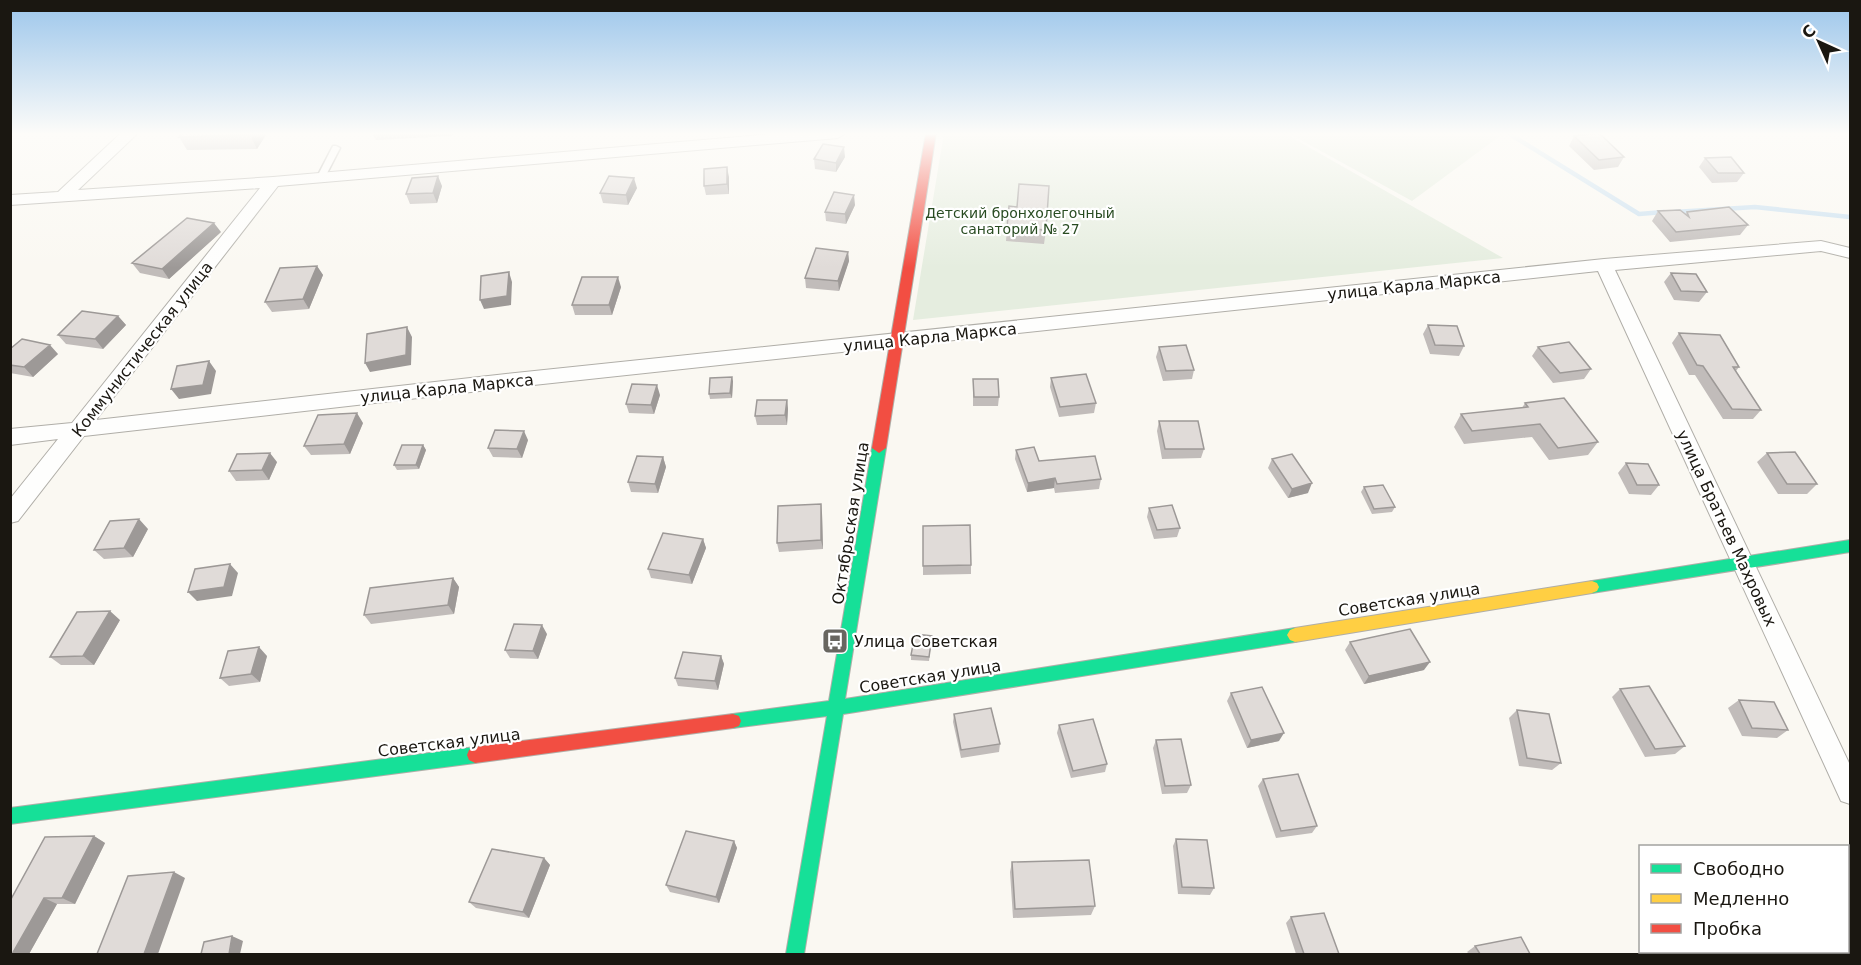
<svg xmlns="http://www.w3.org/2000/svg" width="1861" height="965" font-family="'DejaVu Sans',sans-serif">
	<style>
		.green { fill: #e5eddf }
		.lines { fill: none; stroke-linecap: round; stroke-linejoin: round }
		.stream { stroke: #cae0f0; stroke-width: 4.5 }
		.lane-casing { stroke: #b0aea8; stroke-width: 3 }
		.street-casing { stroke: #b0aea8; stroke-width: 2 }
		.fast-casing { stroke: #b0aea8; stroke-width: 2 }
		.slow-casing { stroke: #b0aea8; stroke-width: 2 }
		.jam-casing { stroke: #b0aea8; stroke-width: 2 }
		.lane { fill: #fefefd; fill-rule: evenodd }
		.street { fill: #fefefd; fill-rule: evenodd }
		.fast { fill: #16e098; fill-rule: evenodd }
		.slow { fill: #ffcf43; fill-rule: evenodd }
		.jam { fill: #f24e42; fill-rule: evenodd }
		.wall { fill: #c1bcba }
		.shaded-wall { fill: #9d9997 }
		.building { fill: #e0dbd8; stroke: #9d9997; stroke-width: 1.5 }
		.labels { text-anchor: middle; stroke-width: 4.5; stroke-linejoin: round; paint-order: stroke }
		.far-park-label { font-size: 14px; fill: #294c22; stroke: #fff }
		.street-label { font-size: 16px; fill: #1a1711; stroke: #fff }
		.poi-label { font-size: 16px; fill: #1a1711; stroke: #fff; text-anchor: start }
	</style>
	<rect width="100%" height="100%" fill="#faf8f2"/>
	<path class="green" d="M944 133H1284L1503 258 913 320Z
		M1288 133H1504L1412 201Z"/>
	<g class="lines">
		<path class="stream" d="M1508 133 1639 214 1664 212
			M1674 212 1755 207 1850 217"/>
		<defs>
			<path id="lane" d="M333 146H336L340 148 324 179H318L317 177Z"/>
			<path id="street" d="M121 133H138L78 190 273 177 783 133H846L838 138 278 186 96 420 506 374 1604 259 1821 241 1850 248V258L1821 251 1615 270 1850 765V804L1841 801 1598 271 506 388 84 436 18 521 10 523V499L58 439 10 445V429L72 423 260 188 10 205V195L58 192Z"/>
			<path id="fast" d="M879 443 886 448 845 699 1295 628 1300 630 1303 635 1300 640 1295 642 843 714 804 954H786L827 716 733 728 727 726 725 721 727 716 733 714 829 701 872 448Z
				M1850 540V552L1592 593 1587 591 1585 587 1587 583 1592 581Z
				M475 747 481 750 483 755 481 760 475 763 10 824V808Z"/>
			<path id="slow" d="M1592 581 1597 583 1599 587 1597 591 1592 593 1295 642 1290 640 1287 635 1290 630 1295 628Z"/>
			<path id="jam" d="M926 133H936L886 448 879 453 872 448Z
				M733 714 739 716 741 721 739 726 733 728 475 763 469 760 467 755 469 750 475 747Z"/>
		</defs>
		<use href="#lane" class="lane-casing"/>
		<use href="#street" class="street-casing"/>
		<use href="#fast" class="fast-casing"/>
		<use href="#slow" class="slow-casing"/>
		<use href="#jam" class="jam-casing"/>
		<use href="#lane" class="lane"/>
		<use href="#street" class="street"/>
		<use href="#fast" class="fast"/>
		<use href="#slow" class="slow"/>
		<use href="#jam" class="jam"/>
	</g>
	<path class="wall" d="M182 133H267L257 149 187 150 179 137Z
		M372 133H453L452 136 376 140Z
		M1574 136 1624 157 1618 167 1594 170 1569 146Z
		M845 157 836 172 815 169 814 159Z
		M1705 158 1744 173 1737 182 1712 183 1699 167Z
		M729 177V194L706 195 704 186Z
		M442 186 437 203 410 204 406 194Z
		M637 188 628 205 603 203 600 193Z
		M855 205 846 224 826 221 825 212Z
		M1017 207 1046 230 1044 244 1006 241 1007 227Z
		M1658 211 1685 214 1687 212 1748 225 1740 235 1670 242 1652 221Z
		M221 232 169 279 140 273 132 263Z
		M848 252 849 261 839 291 806 288 805 278Z
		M317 266 323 275 309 309 272 312 265 302Z
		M1671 273 1707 292 1699 302 1674 300 1664 282Z
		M621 287 612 315H575L572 305Z
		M118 316 126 325 103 349 66 344 58 335Z
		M1428 325 1464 346 1459 356 1430 354 1423 334Z
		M1679 333 1739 367 1736 371 1761 410 1753 419H1723L1695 375H1689L1672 343Z
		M1159 347 1194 370 1192 379 1163 381 1156 357Z
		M1538 347 1591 369 1584 379 1553 383 1532 356Z
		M10 349 58 354 33 377 10 373Z
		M1051 378 1096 403 1094 413 1059 417 1050 387Z
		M973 379 999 397 998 406H973Z
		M733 381 732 398 710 399 709 394Z
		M660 395 654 414 629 413 626 404Z
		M787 400 788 409 787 425H757L755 416Z
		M1525 403 1598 442 1588 455 1549 460 1532 437 1464 444 1454 427 1461 414 1522 408Z
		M1159 421 1204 449 1201 458 1162 459 1157 431Z
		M363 423 350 454 311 455 304 446Z
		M528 440 522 458 493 457 488 448Z
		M423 445 426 450 419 469 397 470 394 465Z
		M1016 450 1039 461 1101 479 1099 489 1055 493 1054 488 1027 492 1015 459Z
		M1767 453 1817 484 1807 494H1778L1757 462Z
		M663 457 666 467 658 493 631 492 628 482Z
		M1272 459 1308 493 1288 498 1268 468Z
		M277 462 269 480 236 481 229 471Z
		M1626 463 1659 485 1651 495 1629 494 1618 473Z
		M1364 487 1395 507 1392 512 1372 514 1361 492Z
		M1149 508 1180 528 1177 537 1154 539 1147 517Z
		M822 513 823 549 779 552 777 543Z
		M923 526 971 565V574L923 575Z
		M148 529 133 557 104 559 94 550Z
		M703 539 706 548 692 584 651 578 648 569Z
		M453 578 459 587 454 614 371 624 364 615Z
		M120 620 94 665H61L50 657Z
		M547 634 538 659 510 658 505 650Z
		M932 636 929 661 911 660V655Z
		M1350 642 1424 670 1364 684 1345 650Z
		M267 656 260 682 229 686 220 678Z
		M721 656 724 664 718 690 678 686 675 678Z
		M1620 689 1685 746 1675 754 1645 757 1612 697Z
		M1231 693 1279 741 1247 748 1227 701Z
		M1739 700 1788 730 1777 738 1742 736 1728 708Z
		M1517 710 1561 763 1552 770 1519 766 1509 718Z
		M954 714 1000 744 999 752 961 758 953 722Z
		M1059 725 1107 764 1105 772 1071 778 1057 733Z
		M1156 740 1191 785 1187 793 1162 794 1153 748Z
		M1263 779 1317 826 1312 833 1276 838 1258 786Z
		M94 836 105 843 75 904H57L29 954H10V901Z
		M1176 839 1214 888 1210 895 1178 894 1173 846Z
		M734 841 737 848 719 903 670 892 666 885Z
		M544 858 550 865 529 918 476 908 469 902Z
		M1012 862 1095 906 1091 915 1013 918 1010 872Z
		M1291 917 1339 954H1296L1286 923Z
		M1475 946 1530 954H1469L1467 952Z"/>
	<path class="shaded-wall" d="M251 133H267L257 149 250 135Z
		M844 147 845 157 836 172V163Z
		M727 167 729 177V194L727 184Z
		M438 176 442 186 437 203 433 193Z
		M634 178 637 188 628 205 626 195Z
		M854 195 855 205 846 224 845 214Z
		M214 223 221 232 169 279 162 269Z
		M848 252 849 261 839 291 838 281Z
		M317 266 323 275 309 309 303 299Z
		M509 272 512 282 511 305 484 309 480 300Z
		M618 277 621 287 612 315 609 305Z
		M118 316 126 325 103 349 95 339Z
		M407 327 412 337 411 365 370 372 365 363Z
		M50 345 58 354 33 377 24 367Z
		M209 361 216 371 211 394 179 399 171 389Z
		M732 377 733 381 732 398 730 393Z
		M657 385 660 395 654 414 651 405Z
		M787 400 788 409 787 425 785 415Z
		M357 413 363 423 350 454 344 444Z
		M524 431 528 440 522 458 517 449Z
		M423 445 426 450 419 469 416 465Z
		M270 453 277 462 269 480 262 470Z
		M663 457 666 467 658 493 655 484Z
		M1055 478 1054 488 1027 492 1028 483Z
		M1312 483 1308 493 1288 498 1292 489Z
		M821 504 822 513 823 549 821 540Z
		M139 519 148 529 133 557 124 548Z
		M703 539 706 548 692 584 689 575Z
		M230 564 238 573 232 596 197 601 188 592Z
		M453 578 459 587 454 614 448 605Z
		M110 611 120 620 94 665 83 656Z
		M542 625 547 634 538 659 533 651Z
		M259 647 267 656 260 682 251 674Z
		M721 656 724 664 718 690 715 681Z
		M1430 662 1424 670 1364 684 1369 676Z
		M1284 733 1279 741 1247 748 1251 740Z
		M94 836 105 843 75 904 62 898Z
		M734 841 737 848 719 903 716 897Z
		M544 858 550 865 529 918 523 912Z
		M174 872 185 878 158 954H144Z
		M44 898 57 904 29 954H12Z
		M232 936 243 941 240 954H229Z"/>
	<path class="building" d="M182 133H251L250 135 179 137Z
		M1599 133 1624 157 1599 160 1574 136Z
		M823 144 844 147 836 163 814 159Z
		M1731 157 1744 173H1718L1705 158Z
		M727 167V184L704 186V169Z
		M438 176 433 193 406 194 412 178Z
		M609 176 634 178 626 195 600 193Z
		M1019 184 1049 186 1046 230 1007 227 1009 206 1017 207Z
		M834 192 854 195 845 214 825 212Z
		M1729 207 1748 225 1676 232 1658 211 1680 210 1689 217 1687 212Z
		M187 218 214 223 162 269 132 263Z
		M816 248 848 252 838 281 805 278Z
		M317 266 303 299 265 302 280 268Z
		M509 272 507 296 480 300 481 276Z
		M1671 273 1696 274 1707 292 1681 291Z
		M582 277H618L609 305H572Z
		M82 311 118 316 95 339 58 335Z
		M1428 325 1457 326 1464 346 1435 345Z
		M407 327 406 355 365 363 367 334Z
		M1679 333 1720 335 1739 367H1733L1761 410 1732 409 1703 366 1697 365Z
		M22 339 50 345 24 367 10 365V349Z
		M1569 342 1591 369 1560 373 1538 347Z
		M1186 345 1194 370 1166 371 1159 347Z
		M209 361 203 385 171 389 177 366Z
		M1086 374 1096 403 1060 407 1051 378Z
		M732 377 730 393 709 394 710 378Z
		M973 379H998L999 397H974Z
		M632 384 657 385 651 405 626 404Z
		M1564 398 1598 442 1558 448 1540 424 1472 431 1461 414 1528 407 1525 403Z
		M757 400H787L785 415 755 416Z
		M357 413 344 444 304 446 318 415Z
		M1159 421H1198L1204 449H1165Z
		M495 430 524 431 517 449 488 448Z
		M402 445H423L416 465H394Z
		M1034 447 1039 461 1095 456 1101 479 1057 484 1055 478 1028 483 1016 450Z
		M1795 452 1817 484H1787L1767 453Z
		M270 453 262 470 229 471 237 454Z
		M1292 454 1312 483 1292 489 1272 459Z
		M637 456 663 457 655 484 628 482Z
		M1626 463 1648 464 1659 485H1637Z
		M1383 485 1395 507 1374 509 1364 487Z
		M821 504V540L777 543 778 506Z
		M1172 505 1180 528 1157 530 1149 508Z
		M139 519 124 548 94 550 110 521Z
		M970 525 971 565 923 566V526Z
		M663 533 703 539 689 575 648 569Z
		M230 564 224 587 188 592 195 569Z
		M453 578 448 605 364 615 370 588Z
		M110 611 83 656 50 657 77 612Z
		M514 624 542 625 533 651 505 650Z
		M1410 629 1430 662 1369 676 1350 642Z
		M915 634 932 636 929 657 911 655Z
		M259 647 251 674 220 678 228 651Z
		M683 652 721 656 715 681 675 678Z
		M1649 686 1685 746 1655 749 1620 689Z
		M1262 687 1284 733 1251 740 1231 693Z
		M1739 700 1774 702 1788 730 1752 728Z
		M991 708 1000 744 961 750 954 714Z
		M1517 710 1549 714 1561 763 1527 758Z
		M1093 719 1107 764 1073 771 1059 725Z
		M1181 739 1191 785 1165 786 1156 740Z
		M1298 774 1317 826 1281 831 1263 779Z
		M686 831 734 841 716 897 666 885Z
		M94 836 62 898H44L12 954H10V901L45 837Z
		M1176 839 1207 840 1214 888 1182 887Z
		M492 849 544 858 523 912 469 902Z
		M1089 860 1095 906 1015 909 1012 862Z
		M174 872 144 954H97L128 876Z
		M1324 913 1339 954H1304L1291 917Z
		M232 936 229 954H201L204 942Z
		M1521 937 1530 954H1480L1475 946Z"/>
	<linearGradient id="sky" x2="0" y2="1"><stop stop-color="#9cc6eb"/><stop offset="0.5" stop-color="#fdfcf9"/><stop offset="1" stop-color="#fdfcf9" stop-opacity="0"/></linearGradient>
	<rect width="1861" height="268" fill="url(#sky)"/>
	<defs>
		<symbol id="bus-square" viewBox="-11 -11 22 22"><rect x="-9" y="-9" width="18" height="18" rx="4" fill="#686660" stroke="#fff"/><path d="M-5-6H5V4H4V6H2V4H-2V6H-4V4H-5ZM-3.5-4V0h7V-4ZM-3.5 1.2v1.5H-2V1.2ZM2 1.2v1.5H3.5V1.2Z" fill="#fff"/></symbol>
	</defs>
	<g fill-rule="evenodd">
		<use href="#bus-square" x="820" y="626" width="30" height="30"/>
	</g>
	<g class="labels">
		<g class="far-park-label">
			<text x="1020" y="218">Детский бронхолегочный<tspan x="1020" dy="16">санаторий № 27</tspan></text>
		</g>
		<g class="street-label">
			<text transform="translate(1414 285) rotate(-6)" y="6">улица Карла Маркса</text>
			<text transform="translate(930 337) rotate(-6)" y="6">улица Карла Маркса</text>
			<text transform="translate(142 349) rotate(-52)" y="6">Коммунистическая улица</text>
			<text transform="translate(447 388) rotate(-6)" y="6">улица Карла Маркса</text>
			<text transform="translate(850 523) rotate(-81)" y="6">Октябрьская улица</text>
			<text transform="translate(1727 528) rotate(65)" y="6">улица Братьев Махровых</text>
			<text transform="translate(1409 599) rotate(-9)" y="6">Советская улица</text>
			<text transform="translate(930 676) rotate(-9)" y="6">Советская улица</text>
			<text transform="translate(449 742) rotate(-7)" y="6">Советская улица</text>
		</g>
		<g class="poi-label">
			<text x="854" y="647">Улица Советская</text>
		</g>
	</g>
	<rect width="1861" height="965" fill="none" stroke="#1a1711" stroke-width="24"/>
	<rect x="1639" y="845" width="210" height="108" fill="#ffffff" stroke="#a3a2a0" stroke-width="1.5"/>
	<rect x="1651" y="864" width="30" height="9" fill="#16e098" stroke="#a3a2a0" stroke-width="1.5"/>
	<text x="1693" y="875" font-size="18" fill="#1a1711">Свободно</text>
	<rect x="1651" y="894" width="30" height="9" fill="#ffcf43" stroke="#a3a2a0" stroke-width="1.5"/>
	<text x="1693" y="905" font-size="18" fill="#1a1711">Медленно</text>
	<rect x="1651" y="924" width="30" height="9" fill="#f24e42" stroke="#a3a2a0" stroke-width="1.5"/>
	<text x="1693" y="935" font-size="18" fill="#1a1711">Пробка</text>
	<g transform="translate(1819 42) rotate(315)" stroke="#ffffff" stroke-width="4.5" paint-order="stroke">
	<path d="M0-4.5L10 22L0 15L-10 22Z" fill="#1a1711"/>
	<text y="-9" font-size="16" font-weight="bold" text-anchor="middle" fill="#1a1711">С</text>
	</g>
</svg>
